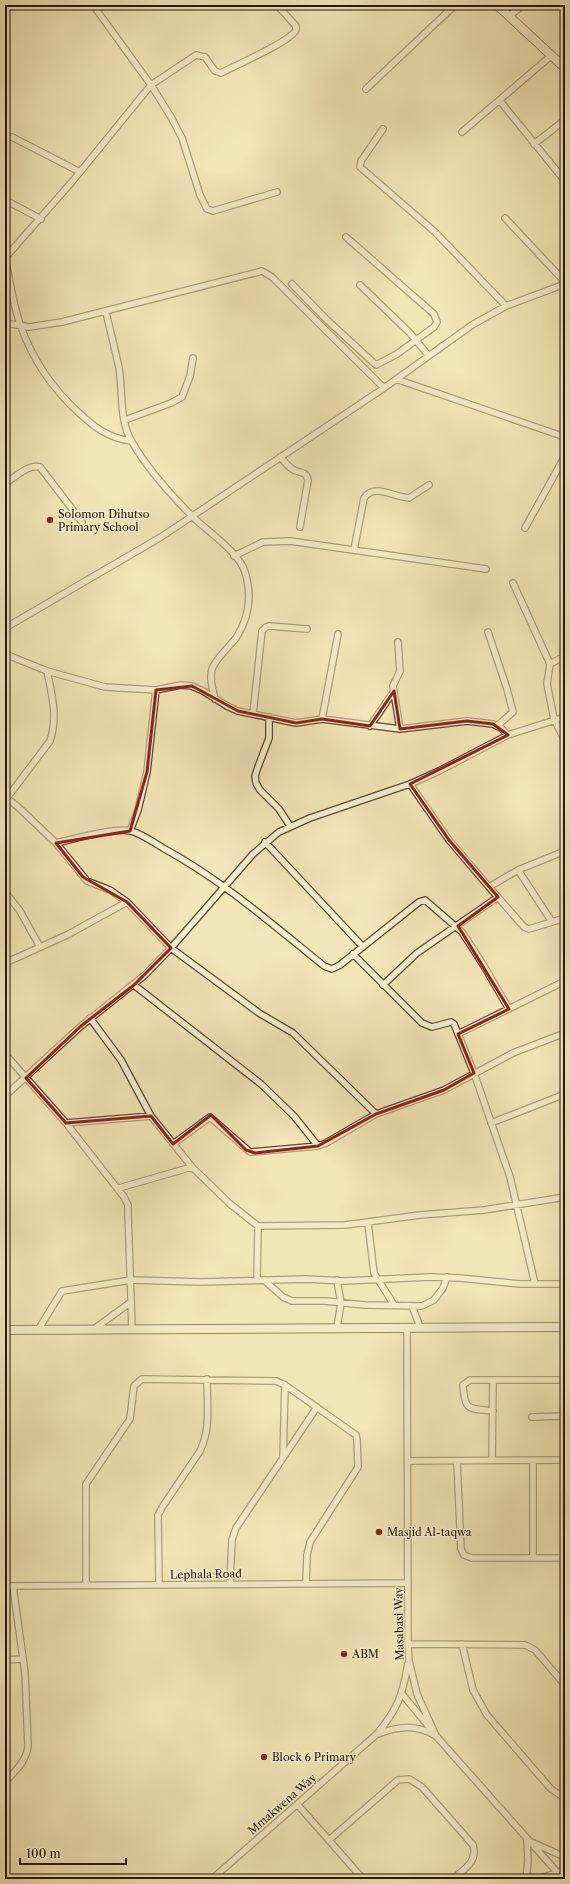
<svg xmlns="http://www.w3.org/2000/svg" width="570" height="1884" font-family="'Libre Caslon Text',serif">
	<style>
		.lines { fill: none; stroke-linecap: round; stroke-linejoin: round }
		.street-casing { stroke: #594930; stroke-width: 8 }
		.secondary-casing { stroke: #261503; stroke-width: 10 }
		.street { stroke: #f7eed0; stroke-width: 5.5 }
		.secondary { stroke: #f7eed0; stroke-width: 8 }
		.marked { fill: none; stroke: #8f2418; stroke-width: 3; stroke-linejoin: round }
		.poi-dot { fill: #8f2418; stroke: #f7eed0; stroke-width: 1.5 }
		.labels { text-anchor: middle; stroke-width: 3; stroke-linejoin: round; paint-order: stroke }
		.poi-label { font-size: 11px; fill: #261503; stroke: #f7eed0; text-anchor: start }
		.street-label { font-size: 11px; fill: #261503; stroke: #f7eed0 }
	</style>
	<rect width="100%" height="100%" fill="#f2e5b7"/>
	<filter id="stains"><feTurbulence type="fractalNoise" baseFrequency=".005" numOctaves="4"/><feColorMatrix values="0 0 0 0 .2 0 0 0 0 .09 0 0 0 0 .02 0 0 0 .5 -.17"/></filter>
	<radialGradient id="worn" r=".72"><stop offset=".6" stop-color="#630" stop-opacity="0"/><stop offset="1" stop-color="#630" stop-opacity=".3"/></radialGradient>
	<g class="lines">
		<defs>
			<path id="street" d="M93 5 151 85 171 117 182 138 200 195 207 209 213 211 277 192
				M509 16 523 5
				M366 89 455 5
				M500 101 565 181
				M383 129 361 161 360 167 435 232 506 306
				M462 132 552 55
				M5 141 9 137H12L80 172
				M534 144 565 120
				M5 200 41 219
				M505 218 565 282
				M5 258 71 183 151 85 196 55 205 57 215 71 221 73C236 65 290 42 296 30V26L277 5
				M5 258C10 280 13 305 21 327 33 360 52 388 78 412 94 427 108 438 131 441
				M292 284 326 319 376 365 397 354 434 327 437 322 434 314 346 237
				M360 285 409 332 429 356
				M106 312C110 330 115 349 119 368 123 391 119 421 132 442 147 468 172 496 193 517 207 531 239 552 245 572 252 595 249 618 236 638 228 648 217 657 212 669 209 679 213 690 215 699
				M5 323 29 327 62 322 262 271 272 277 384 388
				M396 379 565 437
				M125 420 171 403 182 397 190 376 193 358
				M280 457C284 461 288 466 292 469 299 474 306 470 308 480L300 527
				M5 484C15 477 28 464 40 467L82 522
				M525 528 565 456
				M354 550 364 498C375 483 393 497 409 498L429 485
				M234 556 263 542 290 541 486 569
				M513 583 550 664
				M5 628 161 537 384 388 472 325 506 306 565 284
				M488 632 507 689 513 712 497 726
				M398 642 400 671 393 686 400 729
				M5 654 47 671 105 687 156 690 181 685 192 686 203 691 227 706 238 711 296 723 322 719 400 729 467 721 493 724 501 728 508 735
				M565 656 550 664 547 684 554 719 565 741
				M253 714 262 631 266 627 269 626 307 629
				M269 717V738L258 767 255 776 256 783 260 790 279 809 290 826
				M322 719 338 634
				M370 726 394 691
				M410 784 449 840 489 887 518 870 565 851
				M5 797 17 806 56 843 87 881 110 890 127 902 171 948 259 1013 293 1033 376 1114
				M7 798 50 741C58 717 52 695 47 671
				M130 831 138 810 147 772 156 690
				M265 842 363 947
				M56 843C74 839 115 827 131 831 142 834 153 842 163 848 222 880 272 924 324 966L332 969 340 965 419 902 425 900 462 932 484 966 509 1009
				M518 870 552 922
				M489 887 524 927 529 929 565 918
				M5 892 20 911 40 947
				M353 954 422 1023 432 1027 451 1022 454 1024 474 1073 510 1177 535 1284
				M5 963 67 935 127 902
				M134 985 261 1084 294 1116 318 1146
				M383 985 417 953 498 897
				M90 1018 121 1060 151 1116
				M458 1034 565 981
				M5 1054 66 1123 124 1197 128 1205V1213L132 1329
				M5 1096 81 1026 145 975 171 948 253 854 279 832 310 818 410 784 439 771 508 735 565 717
				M66 1123 151 1116 192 1167 229 1203 258 1226 345 1225 420 1215 484 1210 565 1197
				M491 1123 565 1094
				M173 1144 210 1117 250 1152 318 1146 326 1143 376 1114 444 1090 513 1053 565 1033
				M119 1188 192 1167
				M368 1223 374 1273 394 1305
				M257 1280 258 1226
				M264 1280 283 1297 292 1301H325L365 1305 422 1306 434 1300 443 1288 447 1277
				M412 1306 420 1327
				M407 1327 408 1644 409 1661 417 1694 436 1736 557 1872
				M337 1328 341 1303 337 1280
				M94 1329 131 1302
				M38 1330 62 1291 131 1280 201 1282 306 1279 344 1281 430 1277 460 1278 520 1284H565
				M493 1411C468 1408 465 1412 463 1385L470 1380H565
				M532 1417 565 1416
				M283 1458 285 1385
				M492 1460 493 1380
				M409 1461 565 1460
				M533 1461V1558
				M457 1462 461 1549 464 1555 472 1558H565
				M86 1584V1484L130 1419 134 1386 142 1379 276 1381 285 1385 356 1435 357 1440 358 1467 310 1542 307 1555 306 1584
				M230 1584 232 1540 236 1528 317 1407
				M159 1585 158 1515 163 1506 200 1451C211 1429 207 1403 207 1379
				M5 1586 408 1583
				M408 1644 525 1645 535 1650 565 1685
				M462 1644 473 1690 487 1715 551 1789 565 1798
				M5 1660 23 1659
				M402 1694 430 1728
				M378 1734C398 1726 417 1724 436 1736
				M5 1782C16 1770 26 1762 28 1746L25 1673 13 1586
				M297 1804 363 1879
				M329 1840 398 1780 409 1779 422 1787 473 1845C478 1862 464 1869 453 1879
				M531 1842 565 1857
				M212 1879 377 1734C398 1708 402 1697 408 1664
				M526 1879 528 1861 527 1840
				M538 1879 565 1870"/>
			<path id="secondary" d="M497 5 565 68
				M5 1330 565 1327"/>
		</defs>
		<use href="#street" class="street-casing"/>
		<use href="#secondary" class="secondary-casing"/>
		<use href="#street" class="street"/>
		<use href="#secondary" class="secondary"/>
	</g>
	<path d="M0 0H570V1884H0ZM192 686 238 711 296 723 322 719 370 726 394 691 400 729 467 721 493 724 508 735 410 784 449 840 498 897 458 926 509 1009 458 1034 474 1073 444 1090 376 1114 318 1146 255 1153 246 1150 211 1115 173 1144 151 1116 66 1123 26 1078 81 1026 134 985 171 948 127 902 83 877 56 843 130 831 147 772 156 690Z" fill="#f2e5b7" fill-opacity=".55" fill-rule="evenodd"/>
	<path class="marked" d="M192 686 238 711 296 723 322 719 370 726 394 691 400 729 467 721 493 724 508 735 410 784 449 840 498 897 458 926 509 1009 458 1034 474 1073 444 1090 376 1114 318 1146 255 1153 246 1150 211 1115 173 1144 151 1116 66 1123 26 1078 81 1026 134 985 171 948 127 902 83 877 56 843 130 831 147 772 156 690Z"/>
	<g class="poi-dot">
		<circle cx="50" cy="520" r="4"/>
		<circle cx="379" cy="1532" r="4"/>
		<circle cx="344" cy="1654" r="4"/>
		<circle cx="264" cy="1757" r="4"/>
	</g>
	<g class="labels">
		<g class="poi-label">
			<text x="58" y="518">Solomon Dihutso<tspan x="58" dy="13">Primary School</tspan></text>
			<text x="387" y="1536">Masjid Al-taqwa</text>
			<text x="352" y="1658">ABM</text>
			<text x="272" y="1761">Block 6 Primary</text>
		</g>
		<g class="street-label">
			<text transform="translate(206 1574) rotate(-1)" y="4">Lephala Road</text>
			<text transform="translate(399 1624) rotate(-91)" y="4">Masabasi Way</text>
			<text transform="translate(282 1804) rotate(-41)" y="4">Mmakwena Way</text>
		</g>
	</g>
	<rect width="570" height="1884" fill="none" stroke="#f2e5b7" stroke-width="20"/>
	<rect x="6" y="6" width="558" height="1872" fill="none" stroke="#261503" stroke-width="2"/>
	<rect x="10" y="10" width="550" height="1864" fill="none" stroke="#261503"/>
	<path d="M20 1858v6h106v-6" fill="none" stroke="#261503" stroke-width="2"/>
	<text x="26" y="1858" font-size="12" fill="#261503" stroke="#f7eed0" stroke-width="3" paint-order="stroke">100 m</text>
	<rect width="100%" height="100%" filter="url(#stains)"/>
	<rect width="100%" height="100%" fill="url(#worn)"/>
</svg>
